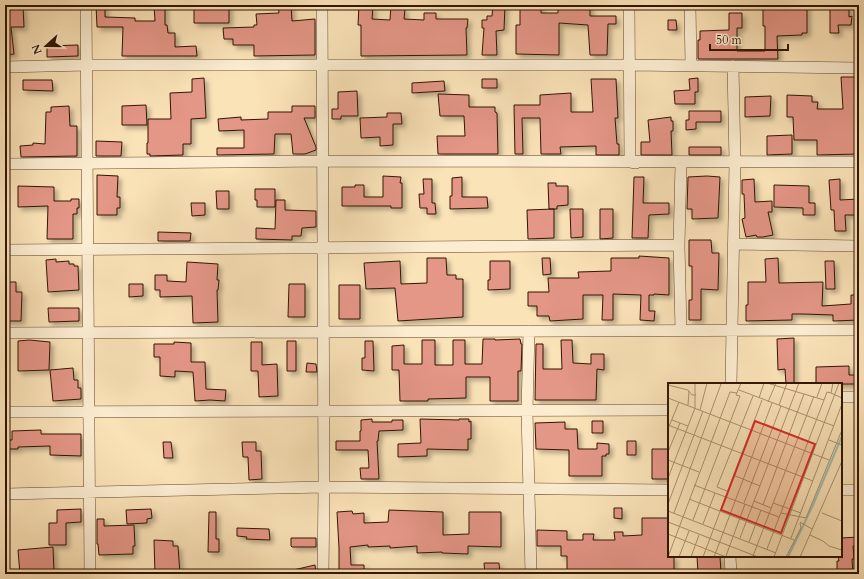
<svg xmlns="http://www.w3.org/2000/svg" width="864" height="579" font-family="Cardo,serif">
	<style>
		.building { fill: #e49687; stroke: #321501; filter: url(#shadow) }
		.lines { fill: none; stroke-linecap: round; stroke-linejoin: round }
		.minor-casing { stroke: #64482f; stroke-width: 12 }
		.minor { stroke: #fcedd1; stroke-width: 11 }
		.inset-river { fill: none; stroke: #9fbeb1; stroke-width: 2 }
		.inset-road { fill: none; stroke: #ab916f; stroke-width: 1 }
		.view { fill: #d62828; fill-opacity: 0.15; stroke: #d62828; stroke-width: 2 }
		.inset-edge { fill: none; stroke: #321501; stroke-width: 2 }
	</style>
	<defs>
		<filter id="shadow"><feDropShadow dx="3.5" dy="3.5" stdDeviation="2" flood-color="#0004"/></filter>
	</defs>
	<rect width="100%" height="100%" fill="#fbe3b8"/>
	<filter id="stains"><feTurbulence type="fractalNoise" baseFrequency=".005" numOctaves="4"/><feColorMatrix values="0 0 0 0 .2 0 0 0 0 .09 0 0 0 0 .02 0 0 0 .5 -.17"/></filter>
	<radialGradient id="worn" r=".72"><stop offset=".6" stop-color="#630" stop-opacity="0"/><stop offset="1" stop-color="#630" stop-opacity=".3"/></radialGradient>
	<path class="building" d="M5 5H15V7H23L24 27H11L14 54 5 55Z
		M96 5H105V17L135 18V21H155L154 5H165V25H167L168 33H175V47L196 46 197 56H122L123 27H97Z
		M194 5H229V23H194Z
		M278 5H291L292 21 315 19V55L254 56V45H233V39H224L223 28 254 27V25H257L256 14 279 13Z
		M359 5H366V7H373L372 19 390 20 391 5H402V9H405L404 19 424 20V13H436V19H468L467 28H466L467 55 361 56V25H358Z
		M493 5H505L504 30 496 31 497 55H482L484 28H482V20H487V16H492Z
		M520 5H541V13H558V5H590V16H616V24H608L607 55H590L588 25 559 23V55L516 54V25H520Z
		M763 5H807V33H802V35L777 36 778 59H698V40H700V31L729 30V13H742V28H737V51H765V26H763Z
		M830 5H849V17L852 16 851 25H838L839 33H830Z
		M668 20H676L677 30H668Z
		M78 45V56L47 57V46Z
		M841 77H859V88H858L859 154 817 155V140H794L793 117H787V95L812 96V102H818L817 109H843Z
		M204 78 206 118 191 119V144H183V155L150 156V154H147V143H148V119H171L170 93 192 92V79Z
		M698 78V92H695V104H675L674 91 690 90 689 79Z
		M482 79H497V88H482Z
		M591 79H616L618 118H615L617 144H619V155H596V146L560 147 561 154H541L540 118H522L523 154H515L514 105H540V95L571 93V112H593Z
		M23 80H52L53 91 23 90Z
		M444 81 445 91 412 93V83Z
		M357 91 358 116H341V119H332V109H338V92Z
		M438 94 469 95V107H495V112L497 113 498 154H438L437 136H465L464 116H440Z
		M771 96 770 116 745 117V97Z
		M146 105 147 125H122V106Z
		M69 106 70 126H77V156L21 157 20 146 33 145V143L45 144 46 112H51V107Z
		M292 106H315V118H304L316 147V150L305 154H293L291 134H275L274 154 217 155V148H244V130L219 131 218 119 241 117V120L268 119V112H292Z
		M689 111H721V122H696V129L686 130V120H689Z
		M387 113H401L402 124H393V145L380 146V137L361 138 360 118 387 117Z
		M671 117V121H673V131H671L672 155H641V142H650L648 120Z
		M792 135V154L767 155V136Z
		M96 141 122 142 121 156H96Z
		M689 147H721V155H689Z
		M97 175 118 176 117 197H120V208H117V215H97Z
		M383 176 401 177 400 183H402V208H391V206H342V187H355V185H364V197H383Z
		M707 176 720 177 718 218 692 219V209H687L688 177Z
		M462 177V197H487L488 208 450 209V196H452V178Z
		M634 177H644L643 203H669V214L649 215 648 238H632Z
		M423 179H432V203H435L436 214H427V208H420L419 194H424Z
		M754 179 755 202 772 201V212H768L773 235 763 237H757L756 235 746 237 742 219 745 218 744 194H742V180Z
		M840 179V200L859 199V215H845L846 231H835L834 210H831L829 180Z
		M548 183H556V186H568V205L557 206V209H549Z
		M774 185 809 186V203H815V215H803V208L774 207Z
		M18 186 54 187V201H71V199H79V208H77V214H73V239H47L48 206 18 207Z
		M255 189H275V207H257V200H255Z
		M216 191H229V209H217Z
		M276 200H285V210L316 211V227L302 228 301 236H292V240L256 239V228L275 229Z
		M191 203H205V215L192 216Z
		M554 209V238L528 239 527 210Z
		M570 209H583V237L571 238Z
		M600 209H613V238L600 239Z
		M158 232 191 233 190 241H158Z
		M689 240H711L712 253H719L718 290 701 289V320H689V300H692V266H689Z
		M639 256 669 258V295L654 294V295H649V311H655L654 321 640 320 641 295 613 294V320H602L603 295H583V319L550 321 549 316H537V306H528V292H549L548 278H579L578 272 611 271V258H639Z
		M427 258H446L447 275H456V279H463V317L398 321 395 288 366 289 364 263 400 261 401 284 427 283Z
		M542 258H550L551 274 543 275Z
		M778 258 779 283 823 282 822 306 851 304V295H859V320L833 321V315L803 314H792V320L746 321V305H748V282H766L765 259Z
		M56 259V262L69 261V264H74V266H78L79 290 48 292 46 260Z
		M490 261H510V289L488 290V280H490Z
		M825 261H834L835 289H826Z
		M187 262 218 264 217 280H219L218 290H217L218 322 193 323 192 296 160 297V290H155V275H167V281L186 282Z
		M5 282H16V292H22L21 321H5Z
		M129 284H143V296L129 297Z
		M289 284H305V317H288Z
		M339 285H360V319H339Z
		M48 308H79V321L49 322Z
		M794 338V384H786L785 369 778 370 777 339Z
		M483 339H495V340L520 339 521 344H522L521 371H518V401H490V377H466V398L428 399V401H400L399 370H392V346L404 345V364H422V340H435V365H453V340H465V364H482Z
		M29 340 50 342 49 370 18 371V341Z
		M561 340H572L573 363 591 364V354H604V370L597 369 596 400H535L536 344H543V369H562Z
		M287 341H296V371H287Z
		M365 341H373L374 371 362 370V358H365Z
		M174 342 191 343V362H205L206 389 226 390 225 401 210 400 195 401 193 372 175 371V377L160 376V357H154V344H174Z
		M251 342H262V365L277 364 278 396 259 397 258 371H251Z
		M307 363 316 364 317 372H306Z
		M849 366V375H859V384H816V367Z
		M73 368 74 380H78V388H81V399L53 401 50 370Z
		M372 419V422H392V420H403V430L379 431 378 441H377L379 479H361L360 468H369L368 450H336V441H360V431H361V420Z
		M420 419 459 420V419H469V422L471 421V439H468V450L427 449V456L398 457V444L421 443Z
		M592 421H603V433H592Z
		M565 422V429H577L578 449H597V443L609 444V454H606V456H602V476H569V450L536 449 535 423Z
		M41 430V434H81V456L50 455V446L18 447V449H5V440H12V431Z
		M627 441H636V455H627Z
		M163 442H171L173 458H164Z
		M242 442H256V451H261L262 479 249 480 248 457H243Z
		M652 449H668L669 479H652Z
		M614 508H622V519L614 518Z
		M81 509V522L66 523V545H49V523H57V510Z
		M151 509 152 518 147 519V523L127 524 126 510Z
		M389 510 443 512V535L469 534V512H501V547L468 546V554L442 553V552L417 553V546L390 548V546L368 547V545L350 547 351 565H364V574H339V548L337 512 352 511 353 514 364 513V523L388 522Z
		M209 512H216V539H219V552H208Z
		M642 518H669V556H674V570L636 572V574H567V556H561V546H537V530L567 531V540H583V534H594L593 540H615L614 532H623V536L642 535Z
		M97 519H104V526L134 525 135 546H133V554L99 555 98 544H97Z
		M237 528 269 529 270 540 246 539 247 537 237 536Z
		M859 537V545L853 546 854 559H852L853 574H837V561H839L838 556H841V538Z
		M291 538H316V547H292L291 546Z
		M154 540 173 541V546H178L180 574H155Z
		M53 547 54 574H20L18 550Z
		M697 556H720L721 574H698Z
		M484 563H499L500 574H485Z
		M315 565 316 574H289V571Z"/>
	<g class="lines">
		<defs>
			<path id="minor" d="M86 5 90 574
				M322 5 324 487 323 574
				M629 5 630 162 636 163
				M690 5 691 66
				M5 67 87 65H630L859 68
				M5 164 324 161 859 162
				M681 164 679 245 681 330
				M733 244 859 246
				M5 250 679 245
				M529 331 527 411 531 574
				M5 333 859 330
				M731 384 735 162 733 66
				M841 397H859
				M5 412 669 410
				M841 490H859
				M5 494 324 487 669 490
				M730 556 731 574"/>
		</defs>
		<use href="#minor" class="minor-casing"/>
		<use href="#minor" class="minor"/>
	</g>
	<g transform="translate(668 383)">
		<rect width="174" height="174" fill="#fbe3b8"/>
		<path class="inset-river" d="M120 174 145 122 174 53"/>
		<path class="inset-road" d="M99 0 156 17M0 2 20 7 24 12H28M71 7 166 43M163 10 174 15M149 14 154 0M0 15 161 77M91 15 96 0M100 19 108 0M20 22 21 8M111 22 119 0M32 27 39 0M4 37 20 43M0 42 145 98M0 46 11 19M161 57 174 62M0 69 12 40M0 77 31 89M65 92 92 103M0 95 27 25V0M26 102 111 134M59 108 49 104 85 13M21 116 126 157M86 118 103 125M76 120 113 23M105 120 133 130M0 121 35 28M95 122 136 11M0 128 108 170M6 130 53 1 51 0M113 130 138 135 174 47M154 130 174 138M25 137 72 13 68 12 73 0M0 139 90 174M132 139 144 146M35 141 47 110M0 151 58 174M142 152 155 158 161 163 174 167M72 155 131 0M123 155 174 21M81 159 93 127M99 166 156 17 159 9 163 10 165 0M58 173 77 121M85 173 146 13M0 174 62 9 69 10M11 174 21 148M23 174 31 152M35 174 94 17M46 174 104 20M106 174 171 0M118 174 133 145 132 140M132 174 174 78"/>
		<path class="view" d="M87 38 147 61 113 150 53 127Z"/>
		<rect width="174" height="174" class="inset-edge"/>
	</g>
	<rect width="864" height="579" fill="none" stroke="#fbe3b8" stroke-width="20"/>
	<rect x="6" y="6" width="852" height="567" fill="none" stroke="#321501" stroke-width="2"/>
	<rect x="10" y="10" width="844" height="559" fill="none" stroke="#321501"/>
	<g transform="translate(46 46) rotate(249)" stroke="#fcedd1" stroke-width="3" paint-order="stroke">
	<path d="M0-3L7 15L0 10L-7 15Z" fill="#321501"/>
	<text y="-6" font-size="11" font-weight="bold" text-anchor="middle" fill="#321501">N</text>
	</g>
	<path d="M710 44v6h78v-6" fill="none" stroke="#321501" stroke-width="2"/>
	<text x="716" y="44" font-size="12" fill="#321501" stroke="#fcedd1" stroke-width="3" paint-order="stroke">50 m</text>
	<rect width="100%" height="100%" filter="url(#stains)"/>
	<rect width="100%" height="100%" fill="url(#worn)"/>
</svg>
